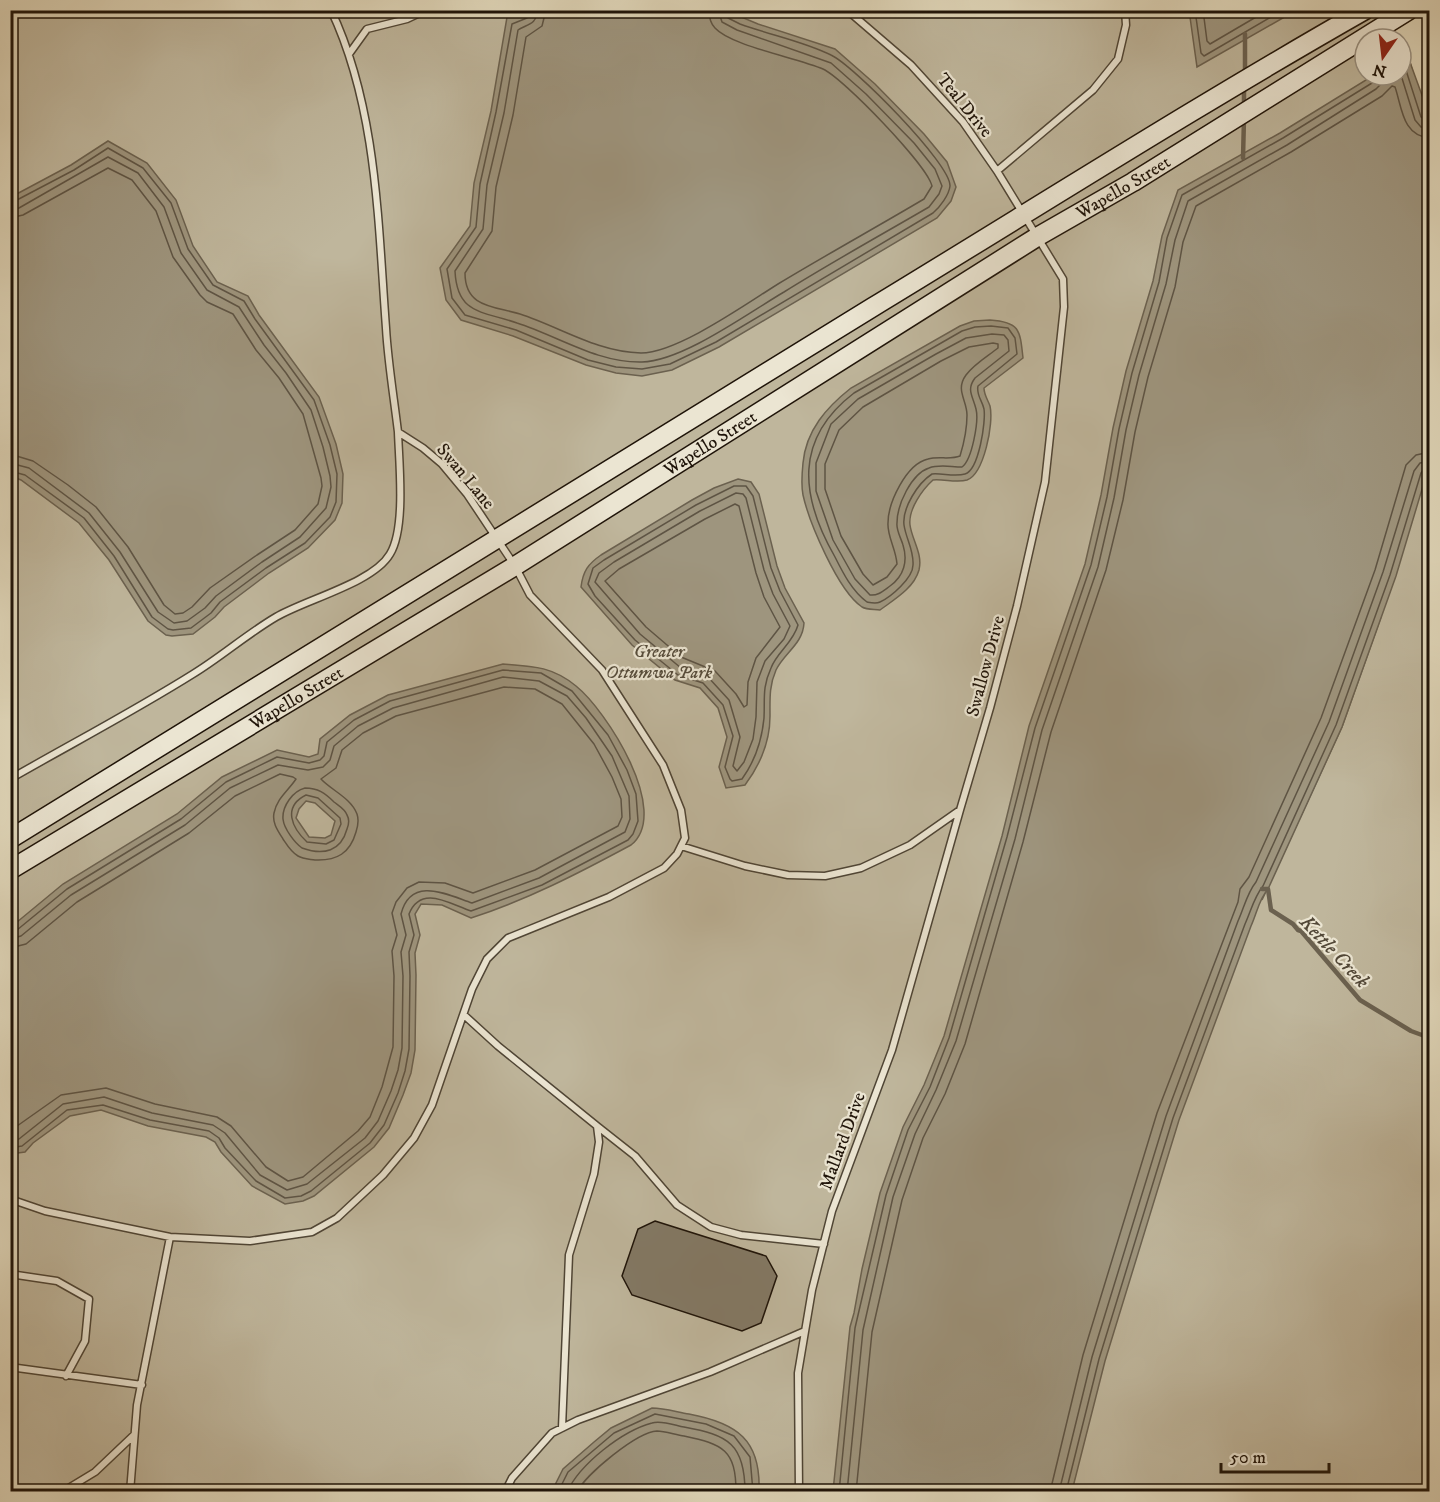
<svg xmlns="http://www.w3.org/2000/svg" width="1440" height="1502" font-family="'IM FELL DW Pica',serif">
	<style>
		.green { fill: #bfb69c; stroke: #6f6552; stroke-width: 1.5; fill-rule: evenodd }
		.water { fill: #9e957e; stroke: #6b614f; stroke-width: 1.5; fill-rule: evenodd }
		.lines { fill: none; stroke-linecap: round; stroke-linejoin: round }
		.shore { stroke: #5e5444; stroke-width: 1.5 }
		.stream { stroke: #6b614f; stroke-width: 4.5 }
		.building { fill: #837965; stroke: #1f1409; stroke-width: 1.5 }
		.lane-casing { stroke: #4f4535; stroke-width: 9 }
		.secondary-casing { stroke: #1f1409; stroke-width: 21 }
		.lane { stroke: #ebe5d2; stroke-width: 6 }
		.secondary { stroke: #ebe5d2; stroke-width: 18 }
		.labels { text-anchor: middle; stroke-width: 4.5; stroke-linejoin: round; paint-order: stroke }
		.street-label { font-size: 18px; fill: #1f1409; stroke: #ebe5d2 }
		.park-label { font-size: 18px; font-style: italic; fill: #574d3c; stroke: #ebe5d2 }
		.water-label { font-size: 20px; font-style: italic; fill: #524838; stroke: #ebe5d2 }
	</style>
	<rect width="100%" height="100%" fill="#e0d7ba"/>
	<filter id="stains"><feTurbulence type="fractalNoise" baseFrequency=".00333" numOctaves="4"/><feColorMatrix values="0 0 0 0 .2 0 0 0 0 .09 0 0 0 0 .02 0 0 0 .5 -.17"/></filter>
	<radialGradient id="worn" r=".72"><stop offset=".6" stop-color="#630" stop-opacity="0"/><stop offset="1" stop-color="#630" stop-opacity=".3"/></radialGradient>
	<path class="green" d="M10 11H1376L1399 39H1365V75H1401V41L1406 48 1430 132 1429 1491H11ZM1381 617 1342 727 1262 900Z"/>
	<path class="water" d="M1189 10H1295V11L1197 67Z
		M533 11H727L758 24 835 49 875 84 924 134 947 162 956 187 951 201 937 218 719 347 672 370 642 376 616 373 586 365 513 336 461 320 446 300 440 268 470 226 474 183 491 111 507 17Z
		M1407 54 1423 98 1429 125V466L1396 576 1342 727 1268 889C1259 899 1257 913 1251 926L1179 1120 1105 1361 1072 1491H833L850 1327 854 1313 862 1269 880 1193 903 1127 924 1085 944 1036 1002 836 1029 726 1085 564 1101 495 1113 428 1126 371 1153 281 1162 236 1178 190 1280 133 1374 75H1401V58Z
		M108 141 147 163 176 200 193 246 217 282 248 296 259 315 319 397 336 444 343 474 342 503 335 520 308 548 269 573 224 607 215 617 193 634 172 636 166 635 148 621 109 560 79 523 21 480 11 476V197L71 165Z
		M990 320C1020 322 1020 330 1023 358L984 388C984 395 988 400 990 406 994 423 984 474 967 480 957 483 944 479 933 480 923 489 908 509 910 525 912 540 923 554 919 570 914 588 895 599 880 610 875 609 867 610 862 607 838 591 809 522 803 495 801 485 802 473 803 463 806 430 827 407 851 388L960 326 974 321Z
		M738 479 751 482 759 494 777 566 785 588 804 623C803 644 784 653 776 670 769 686 770 699 770 716 770 741 760 765 745 785L726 788 719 767 727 737 718 708 700 688 675 680 632 645 581 587C583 571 588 564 601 555L692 500 714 488Z
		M503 664C531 666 552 666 576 686 606 710 672 812 631 845 579 873 527 900 471 918L442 905 421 904 415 914 420 935 415 953 416 975 415 1050 411 1073 403 1095 389 1128 374 1147 314 1196 303 1201 285 1204 252 1186 221 1152 215 1142 206 1137 148 1126 101 1110 70 1116 33 1143 25 1152 11 1154V927L63 884 177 814 222 777 277 750 309 757 318 754 320 739 350 715 388 695ZM306 801 315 803 335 821 331 835 325 838 309 837 296 818 299 809Z
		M652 1408C664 1408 677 1412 689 1414 737 1423 761 1440 759 1491H552L563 1469 594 1442 611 1428Z"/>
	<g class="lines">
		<path class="shore" d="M530 10 527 18 512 24 496 112 480 184 476 227 447 269 452 298 465 315 516 330 588 360 616 367 642 369 670 364 716 342 933 213C940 207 949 195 950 186 951 164 853 65 831 55 803 41 770 35 740 24L728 18 726 10
			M537 10C537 25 527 24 518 30L504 113 487 185 483 229 455 271C457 315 483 311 517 323 558 336 597 363 642 362 683 361 748 313 784 292 832 262 881 235 929 207L939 194 942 186 935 169 914 143 866 94 831 63 737 30 722 22 718 10
			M546 10 542 26 526 37 513 115 496 187 492 231 465 273C465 308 494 306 520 314 560 327 597 352 641 353 677 353 746 304 778 284 826 255 875 228 924 199L932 186C927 165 843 78 823 69 798 58 731 46 715 28 710 23 709 17 709 10
			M1195 10 1201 53 1204 56 1283 10
			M1203 10 1207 41 1210 44 1268 10
			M1401 63 1404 64 1421 117 1425 120 1430 121
			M1401 75 1415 120 1421 127 1430 128
			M10 202 15 201 74 170 108 148 143 168 171 203 188 249 213 285 244 301 255 319 314 400 330 445 337 474 336 502 330 517 305 543 266 568 220 602 211 613 191 628 173 630 168 629 152 617 114 556 84 518 25 475 10 471
			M10 209 19 208 108 157 138 173 164 207 181 253 207 290 239 307 264 345 286 373 311 410 323 447 330 476 331 487 326 508 300 537 262 562 216 596 205 608 187 621 174 623 158 612 120 552 89 513 29 468 10 463
			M10 218 23 215 108 168 132 180 156 211 173 257 200 295 207 302 233 314 256 350 279 378 303 414 321 478 322 486 318 504 295 530 257 555 210 588 192 607 183 613 175 614 164 605 128 547 96 507 68 485 33 461 10 454
			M991 326 1008 328 1015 338 1017 354 978 386C976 395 982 400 984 409 986 421 979 470 965 474 955 477 942 473 932 474 918 483 902 508 904 525 906 539 914 550 913 565 913 578 891 597 880 602 876 604 872 603 867 602 852 591 843 573 835 557 800 496 794 439 854 393L962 331 975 327Z
			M992 334 1004 335 1008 340 1009 351 975 378C966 390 973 396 976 409 979 421 972 460 962 467 951 467 939 464 929 468 911 474 897 505 897 523 896 530 901 538 903 545 908 561 904 576 890 586 883 591 878 596 870 595L855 579 833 540 816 491V463L831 424 858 399 936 354 966 338Z
			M993 343 998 344V348C988 356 974 364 966 375 955 390 967 400 967 415 967 429 964 443 960 456 951 460 938 456 928 459 906 464 888 503 888 523 887 536 896 549 897 564L887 577 873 585 863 574 841 536 825 489V464L839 430 863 407 941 361 969 347Z
			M734 486H746L753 496 771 568 780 591 798 625C793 643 777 652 771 668 762 688 765 698 764 718 762 739 755 761 742 779L732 781 730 779 725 767 733 736 723 705 703 683 678 675 635 640 595 596 588 584 593 568 604 560 696 505Z
			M736 493 743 494 746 498 764 570 773 594 790 626 784 639 765 661 757 682 756 717 753 739 744 762 737 771 733 766 740 737 729 700 708 677 681 668 640 634 595 582 599 573 614 562 700 511Z
			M735 504 739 506 756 573 764 597 780 627 756 658 748 682 747 705 744 707 736 694 715 671 681 657 646 627 605 581 619 569 705 519Z
			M305 788C318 788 325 793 334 802 339 806 345 809 347 815 350 820 349 824 347 829 341 851 324 856 302 848 295 843 284 829 283 819 282 806 293 791 305 788Z
			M306 795 318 798 340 818 341 824 334 840 326 844 307 842C292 828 282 807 306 795Z
			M10 931 17 930 67 889 181 819 226 782 277 757 309 763 320 760 324 756 327 742 354 720 390 701 503 670 541 673 572 691 608 735 627 770 636 794 638 821 633 834 628 840 542 885 471 911C450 904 421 884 409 914L414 935 409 952 410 976 409 1049 405 1071 398 1093 384 1125 370 1143 311 1191 301 1196 285 1198 256 1181 225 1148 219 1138 209 1131 150 1120 103 1105 67 1110 22 1146 10 1148
			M10 939 21 936 71 895 185 825 230 788 278 765 308 770 323 767 330 760 334 746 358 726 393 708 503 677 539 681 567 696 586 718 612 756 629 796 630 819 625 832 539 878 472 903C448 895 411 875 401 914L406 935 401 952 403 976 402 1048 398 1070 391 1091 378 1121 365 1138 307 1184 287 1190 260 1175 225 1133 213 1125 152 1113 104 1097 63 1104 19 1139 10 1140
			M10 948 26 944 77 902 189 833 235 796 280 774 293 777 296 779C288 791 277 798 274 813 272 823 278 831 283 839 287 845 291 852 298 856 303 859 309 859 315 860 337 861 350 853 356 832 358 826 359 820 357 814 351 798 331 790 321 779L336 768 342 750 363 733 396 716 504 687 535 689 562 704 594 744 612 777 621 799 622 817 618 826 535 870 473 893 445 883 419 882 407 888 396 902 392 913 397 935 392 951 394 976 393 1047 382 1087 370 1117 358 1131 303 1177 288 1181 266 1167 231 1126 217 1117 155 1104 106 1088 61 1095 10 1131
			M558 1492 568 1472 614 1433 655 1414 706 1424 734 1436 750 1457 753 1492
			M567 1492C580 1464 622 1431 652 1423 661 1420 674 1425 684 1427 728 1435 745 1444 745 1492
			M577 1492C586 1474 637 1432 657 1431 665 1431 676 1435 684 1436 723 1444 736 1450 736 1492
			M839 1492 855 1328 886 1195 908 1130 930 1087 949 1038 1007 837 1035 728 1091 565 1107 497 1119 429 1132 373 1159 282 1167 238 1182 195 1283 138 1372 83 1376 75
			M847 1492 863 1330 893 1197 915 1134 936 1090 956 1041 1015 839 1042 730 1098 567 1114 498 1126 430 1139 375 1166 284 1175 240 1188 201 1287 145 1376 89 1382 83 1383 75
			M856 1492 872 1332 902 1200 923 1138 945 1094 965 1044 1023 842 1051 732 1106 570 1123 500 1135 432 1148 377 1175 287 1183 242 1196 206 1291 152 1382 96 1392 86 1395 87C1402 107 1402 136 1430 138
			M1050 1492 1083 1355 1157 1113 1238 902 1240 889 1249 877 1321 718 1375 570 1406 465 1416 455 1430 452
			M1059 1492 1092 1357 1166 1116 1238 921C1244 908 1247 893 1256 882L1329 722 1383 572 1414 471 1420 463 1430 461
			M1066 1492 1099 1359 1173 1118 1245 924C1251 911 1254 897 1263 886L1336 725 1390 575 1421 473 1424 469 1430 468"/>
		<path class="stream" d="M1245 74V34
			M1244 107V85
			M1243 158 1244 118
			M1262 889H1268L1271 910 1293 924 1298 930 1301 931 1360 1000 1411 1031 1430 1038"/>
	</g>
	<path class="building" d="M655 1221 766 1256 777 1276 761 1323 742 1331 632 1295 622 1276 638 1229Z"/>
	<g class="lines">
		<defs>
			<path id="lane" d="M349 54 367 29 407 19 426 10
				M997 171 1093 90 1118 59 1126 25 1125 10
				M10 779C71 744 134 711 193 674 221 657 247 634 276 617 307 599 373 583 390 554 406 528 399 463 398 432
				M681 846 745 866 788 875 825 876 861 868 910 845 960 810 990 708 1017 606 1045 482 1064 307 1063 279 997 171 963 122 911 65 847 10
				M464 1015 498 1046 597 1126 599 1142 594 1174 569 1255 562 1428
				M597 1126 635 1156 677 1205 711 1227 741 1235 824 1244
				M10 1199 45 1211 170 1237 250 1241 312 1232 337 1218 383 1175 414 1138 432 1105 472 989 487 959 508 938 609 897 664 868 677 854 685 838 681 810 663 765 602 670 530 595 515 566 467 494 442 464 423 448 398 432C394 398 388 363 386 328 378 222 377 107 331 10
				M10 1274 57 1281 89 1299 85 1341 66 1376
				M10 1367 142 1385
				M62 1492 95 1472 134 1435
				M130 1492 137 1405 170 1237
				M505 1492 512 1478 552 1433 578 1420 710 1372 805 1331
				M799 1492 798 1373 812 1290 832 1211 892 1050 960 810"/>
			<g id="secondary">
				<path d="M10 839C297 661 585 484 873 307 1036 208 1198 105 1365 10"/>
				<path id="s1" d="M10 870 515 566 1037 237 1133 182 1409 10"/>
			</g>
		</defs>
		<use href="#lane" class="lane-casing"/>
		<use href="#secondary" class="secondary-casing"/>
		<use href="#lane" class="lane"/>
		<use href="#secondary" class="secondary"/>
	</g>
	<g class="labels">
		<g class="street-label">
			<text transform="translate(965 105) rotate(51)" y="6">Teal Drive</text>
			<text dy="6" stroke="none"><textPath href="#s1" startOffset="1306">Wapello Street</textPath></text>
			<text dy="6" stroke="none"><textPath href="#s1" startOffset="820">Wapello Street</textPath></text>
			<text transform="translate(466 476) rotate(50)" y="6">Swan Lane</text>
			<text transform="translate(985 666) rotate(-75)" y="6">Swallow Drive</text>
			<text dy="6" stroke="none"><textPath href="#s1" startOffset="334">Wapello Street</textPath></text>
			<text transform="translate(842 1141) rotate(-70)" y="6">Mallard Drive</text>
		</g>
		<g class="park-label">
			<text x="659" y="657">Greater<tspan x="659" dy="21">Ottumwa Park</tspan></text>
		</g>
		<g class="water-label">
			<text transform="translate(1335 951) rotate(47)" y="7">Kettle Creek</text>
		</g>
	</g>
	<rect width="1440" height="1502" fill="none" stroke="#e0d7ba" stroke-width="36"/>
	<rect x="12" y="12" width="1416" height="1478" fill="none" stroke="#1f1409" stroke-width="3"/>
	<rect x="18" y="18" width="1404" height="1466" fill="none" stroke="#1f1409" stroke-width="1.5"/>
	<g transform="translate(1383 57) rotate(194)"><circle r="28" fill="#ebe5d2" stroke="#999182" stroke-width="1.5"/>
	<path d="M0-4.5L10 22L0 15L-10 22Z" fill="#8f2418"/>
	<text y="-9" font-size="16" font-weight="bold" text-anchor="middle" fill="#1f1409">N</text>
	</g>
	<path d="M1221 1463v9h108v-9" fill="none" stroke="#1f1409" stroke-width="3"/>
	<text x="1230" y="1463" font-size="18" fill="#1f1409" stroke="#ebe5d2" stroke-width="4.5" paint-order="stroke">50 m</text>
	<rect width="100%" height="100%" filter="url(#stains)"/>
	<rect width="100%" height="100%" fill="url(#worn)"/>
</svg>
